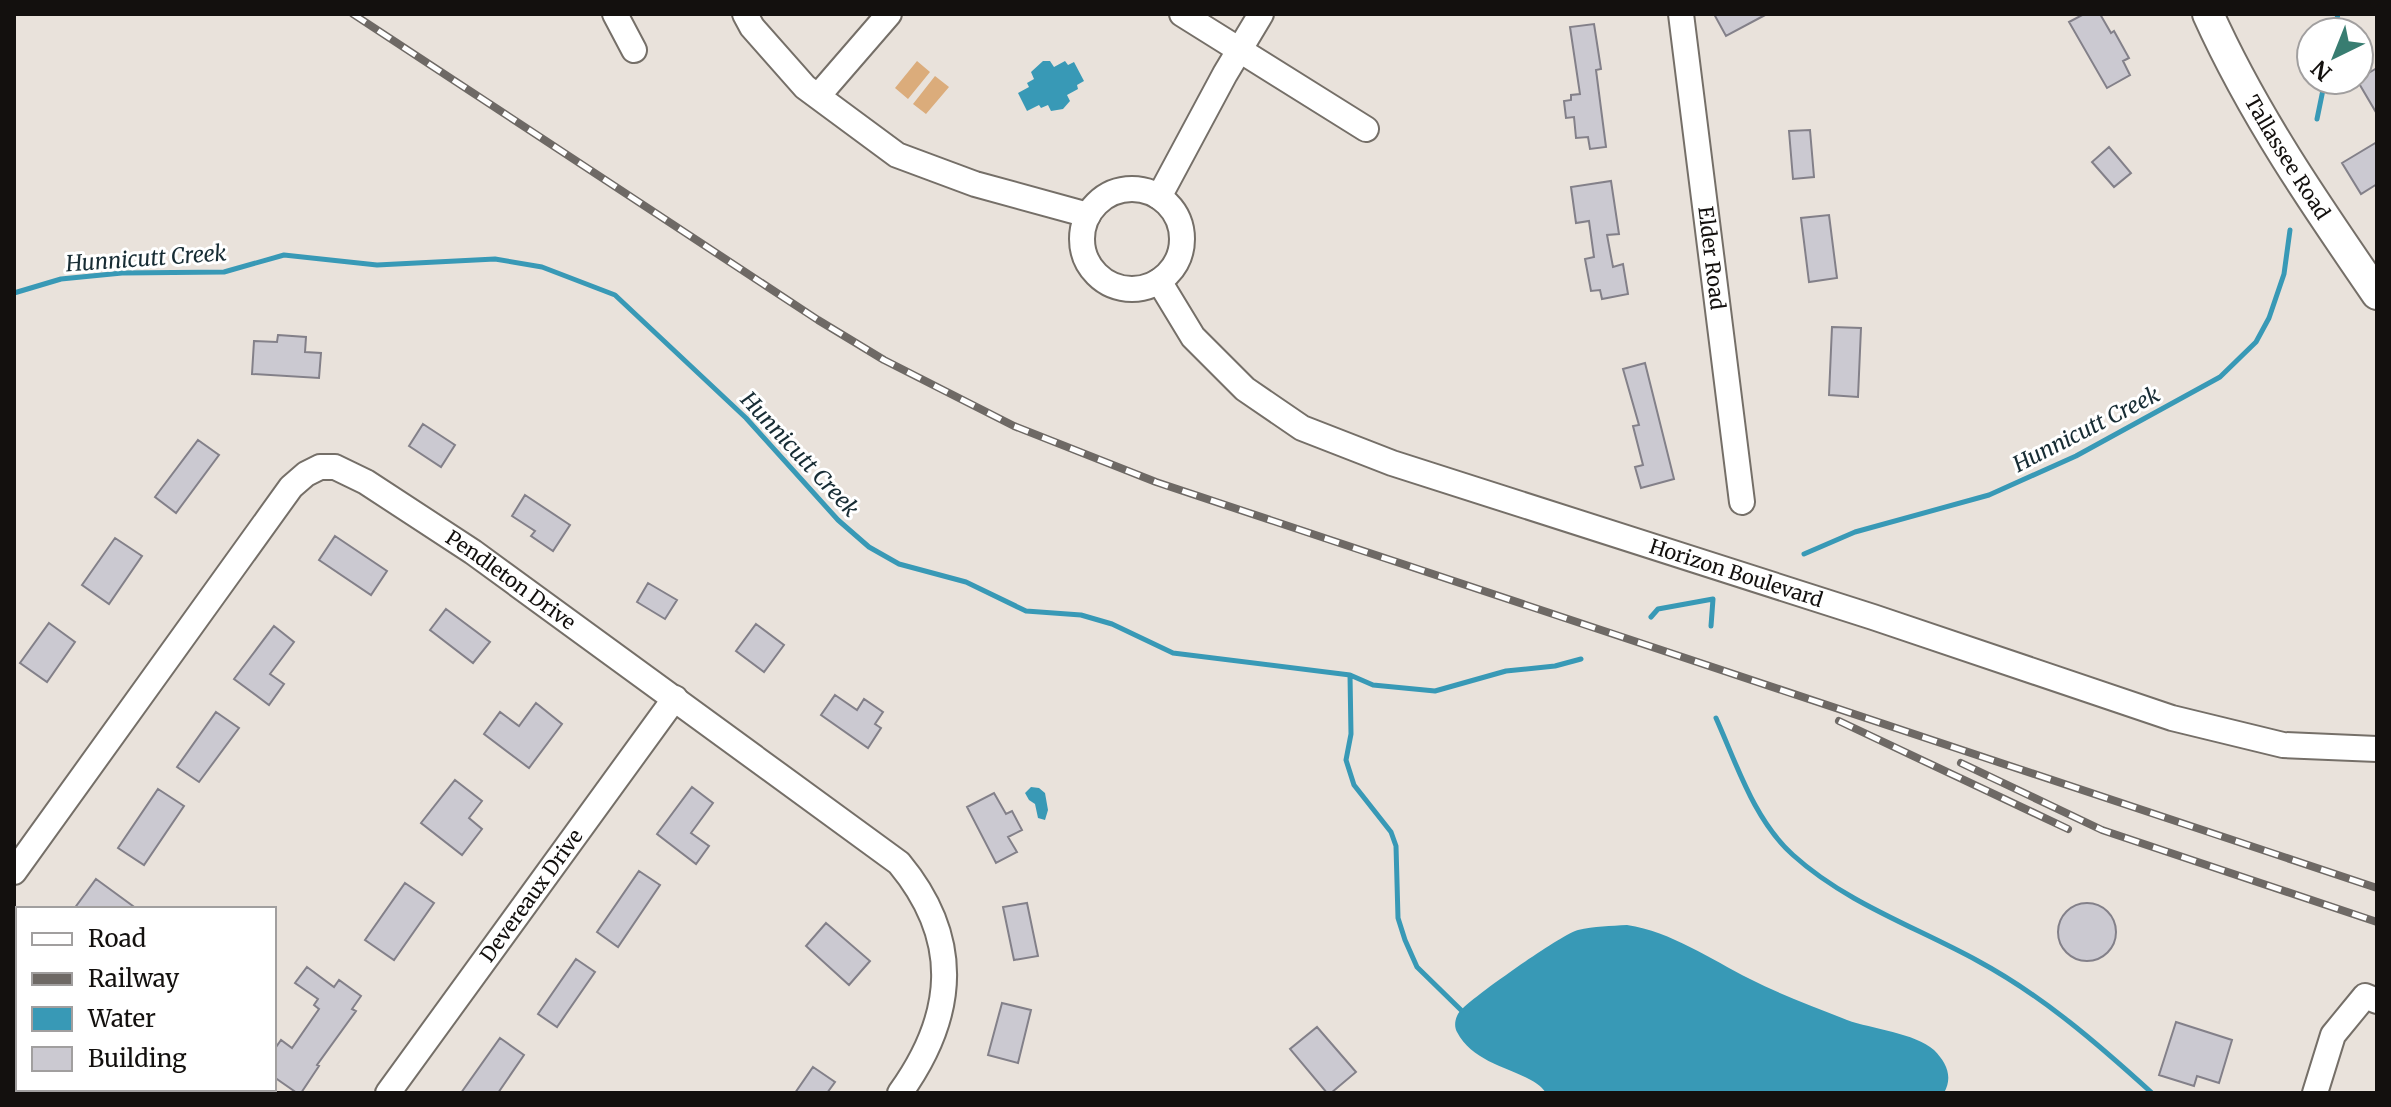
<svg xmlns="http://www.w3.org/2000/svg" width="2391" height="1107" font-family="Merriweather,serif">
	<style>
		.green { fill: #dbac7b }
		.water { fill: #3899b6 }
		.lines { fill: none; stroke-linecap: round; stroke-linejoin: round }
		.stream { stroke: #3899b6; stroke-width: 5 }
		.building { fill: #cbc9d1; stroke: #838089; stroke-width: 2 }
		.minor-casing { stroke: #756f68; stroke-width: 28 }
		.major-casing { stroke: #756f68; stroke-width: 34 }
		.minor { stroke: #fff; stroke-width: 24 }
		.major { stroke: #fff; stroke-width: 30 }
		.rail-casing { stroke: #6e6965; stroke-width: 8 }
		.rail { stroke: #fff; stroke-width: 5; stroke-dasharray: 15; stroke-linecap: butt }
		.labels { text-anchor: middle; stroke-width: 6; stroke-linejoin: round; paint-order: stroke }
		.street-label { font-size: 20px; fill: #13100e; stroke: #fff }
		.water-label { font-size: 22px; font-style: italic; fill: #172c34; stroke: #fff }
	</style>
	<rect width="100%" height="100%" fill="#e9e2db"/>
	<path class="green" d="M917 61 930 72 908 99 895 88Z
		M935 76 949 87 926 114 913 104Z"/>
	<path class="water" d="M1043 61H1050L1054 67 1065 61 1068 65 1074 62 1084 81 1077 85 1078 89 1067 95 1070 101 1063 109 1051 111 1048 105 1041 108 1039 105 1027 111 1018 93 1029 87 1027 83 1034 79 1031 72Z
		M1031 787 1039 788 1045 793 1048 810 1045 820 1038 818 1035 804 1029 800 1025 793Z
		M1627 925C1672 932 1710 959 1750 979 1781 995 1815 1007 1847 1020 1872 1029 1915 1033 1934 1050 1947 1063 1953 1077 1944 1093H1546C1531 1069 1477 1070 1457 1032 1453 1025 1456 1015 1461 1010 1474 996 1562 934 1578 930 1594 926 1611 926 1627 925Z"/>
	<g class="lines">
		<path class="stream" d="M2334 32 2338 14
			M2317 119 2325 80
			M14 293 61 279 122 273 224 272 284 255 377 265 495 259 542 267 615 295 746 418 838 520 869 547 899 564 966 582 1026 611 1081 615 1112 624 1173 653 1350 675 1373 685 1435 691 1506 671 1555 666 1581 659
			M1804 554 1855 532 1989 495 2076 456 2220 377 2256 342 2269 318 2284 274 2290 230
			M1651 617 1658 609 1713 599 1711 626
			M1350 675 1351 734 1346 760 1354 785 1391 832 1396 846 1398 918 1405 940 1417 967 1461 1010
			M1716 718C1737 765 1754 820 1793 855 1846 903 1916 927 1978 961 2043 996 2098 1044 2152 1093"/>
	</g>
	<path class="building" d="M1714 14H1767L1726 36Z
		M2084 14H2100L2111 33 2114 31 2129 58 2123 61 2130 75 2107 88 2069 22Z
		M1594 24 1601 69 1596 70 1606 147 1590 149 1588 137 1576 138 1574 117 1566 118 1564 101 1571 100V95L1580 94 1570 27Z
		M2377 68V114L2357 80Z
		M1810 130 1814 177 1793 179 1789 131Z
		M2377 142V184L2361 194 2342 163Z
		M2109 147 2131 173 2114 187 2092 162Z
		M1611 181 1619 234 1607 235 1613 267 1623 264 1628 294 1602 299 1600 290 1591 291 1585 259 1594 257 1589 221 1576 223 1571 187Z
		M1829 215 1837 278 1809 282 1801 218Z
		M1832 327 1861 328 1858 397 1829 395Z
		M278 335 306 337 305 352 321 353 319 378 252 374 254 341 277 342Z
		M1645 363 1674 479 1641 488 1635 467 1643 465 1633 426 1639 425 1623 369Z
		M423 424 455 445 441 467 409 446Z
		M198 440 219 455 176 513 155 497Z
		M525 495 570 525 553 551 531 536 535 531 512 516Z
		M335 536 387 571 371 595 319 560Z
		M115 538 142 556 109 604 82 585Z
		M648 583 677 600 665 619 637 602Z
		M446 609 490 642 473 663 430 630Z
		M49 623 75 642 47 682 20 663Z
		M756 624 784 645 764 672 736 651Z
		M274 626 294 642 270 674 284 684 269 705 234 679Z
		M835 695 857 710 864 699 883 712 875 724 881 728 868 748 821 715Z
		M536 703 562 724 529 768 484 734 500 712 519 726Z
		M216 712 239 728 199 782 177 767Z
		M455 780 482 801 469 818 482 829 462 855 421 823Z
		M692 787 713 803 691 833 709 846 696 864 657 834Z
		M158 789 184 806 144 865 118 848Z
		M994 793 1006 814 1012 811 1022 830 1008 837 1017 852 996 863 967 807Z
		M639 871 660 885 618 947 597 932Z
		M96 879 137 909H74Z
		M405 883 434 903 394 960 365 940Z
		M1027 903 1038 956 1014 960 1003 907Z
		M2058 932a29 29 0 1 1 58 0a29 29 0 1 1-58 0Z
		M826 923 870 961 849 985 806 946Z
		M576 959 595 972 557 1027 538 1014Z
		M307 967 334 987 339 980 361 996 352 1009 356 1011 317 1065 319 1066 301 1093H297L274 1077V1050L281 1040 292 1048 319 1009 314 1005 318 999 295 983Z
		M1002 1003 1031 1010 1018 1063 988 1055Z
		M2176 1022 2232 1040 2219 1083 2197 1076 2194 1086 2159 1075Z
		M1317 1027 1356 1072 1331 1093H1327L1290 1049Z
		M500 1038 524 1055 498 1093H461Z
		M813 1067 835 1082 827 1093H795Z"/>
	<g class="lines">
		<defs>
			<g id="minor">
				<path d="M615 14 634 50"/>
				<path d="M745 14 752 27 805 87 897 155 975 184 1088 215"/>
				<path d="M1182 14 1366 129"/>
				<path id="s1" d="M1681 14 1742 502"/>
				<path d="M818 96 889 14"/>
				<circle cx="1132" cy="239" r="50"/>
				<path d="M1159 197 1225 74 1261 14"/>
				<path id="s2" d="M1159 281 1193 337 1245 389 1302 428 1392 463 1873 617 2172 718 2283 745 2377 749"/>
				<path id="s3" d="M14 872 291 487 306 474 320 467H335L366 482 473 552 899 863C962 939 956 1015 900 1093"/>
				<path id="s4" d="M388 1093 675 698"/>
				<path d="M2315 1093 2333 1035 2365 996 2377 1001"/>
			</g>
			<g id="major">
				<path id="s5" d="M2208 14C2253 114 2315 204 2377 294"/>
			</g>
		</defs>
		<use href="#minor" class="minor-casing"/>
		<use href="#major" class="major-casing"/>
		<use href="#minor" class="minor"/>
		<use href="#major" class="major"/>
		<defs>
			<path id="rail" d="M353 14 818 320 884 360 1014 426 1156 482 2377 888
				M1839 721 2068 829
				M1961 763 2102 830 2377 922"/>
		</defs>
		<use href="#rail" class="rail-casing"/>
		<use href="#rail" class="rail"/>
	</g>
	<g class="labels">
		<g class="street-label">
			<text dy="7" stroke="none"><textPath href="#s5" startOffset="164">Tallassee Road</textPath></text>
			<text dy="7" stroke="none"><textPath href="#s1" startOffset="246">Elder Road</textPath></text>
			<text dy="7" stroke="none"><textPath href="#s2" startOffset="666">Horizon Boulevard</textPath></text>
			<text dy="7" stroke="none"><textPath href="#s3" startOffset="734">Pendleton Drive</textPath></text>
			<text dy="7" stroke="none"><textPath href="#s4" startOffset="244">Devereaux Drive</textPath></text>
		</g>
		<g class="water-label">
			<text transform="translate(146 258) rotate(-4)" y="8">Hunnicutt Creek</text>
			<text transform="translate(2086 429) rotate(-27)" y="8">Hunnicutt Creek</text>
			<text transform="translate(800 454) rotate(47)" y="8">Hunnicutt Creek</text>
		</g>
	</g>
	<rect width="2391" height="1107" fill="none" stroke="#13100e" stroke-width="32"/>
	<rect x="16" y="907" width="260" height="184" fill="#ffffff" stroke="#a19f9f" stroke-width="2"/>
	<rect x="32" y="933" width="40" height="12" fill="#ffffff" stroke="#a19f9f" stroke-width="2"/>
	<text x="88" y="947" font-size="24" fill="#13100e">Road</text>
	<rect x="32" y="973" width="40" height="12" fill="#6e6965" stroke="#a19f9f" stroke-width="2"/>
	<text x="88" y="987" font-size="24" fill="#13100e">Railway</text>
	<rect x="32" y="1007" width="40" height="24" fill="#3899b6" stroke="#a19f9f" stroke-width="2"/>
	<text x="88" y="1027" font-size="24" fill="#13100e">Water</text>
	<rect x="32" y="1047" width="40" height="24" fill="#cbc9d1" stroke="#a19f9f" stroke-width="2"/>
	<text x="88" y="1067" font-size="24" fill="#13100e">Building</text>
	<g transform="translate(2335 56) rotate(223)"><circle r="38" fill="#ffffff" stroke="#a19f9f" stroke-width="2"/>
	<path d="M0-6L14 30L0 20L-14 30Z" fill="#387d71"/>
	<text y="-12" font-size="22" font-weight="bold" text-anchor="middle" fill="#13100e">N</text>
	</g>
</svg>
